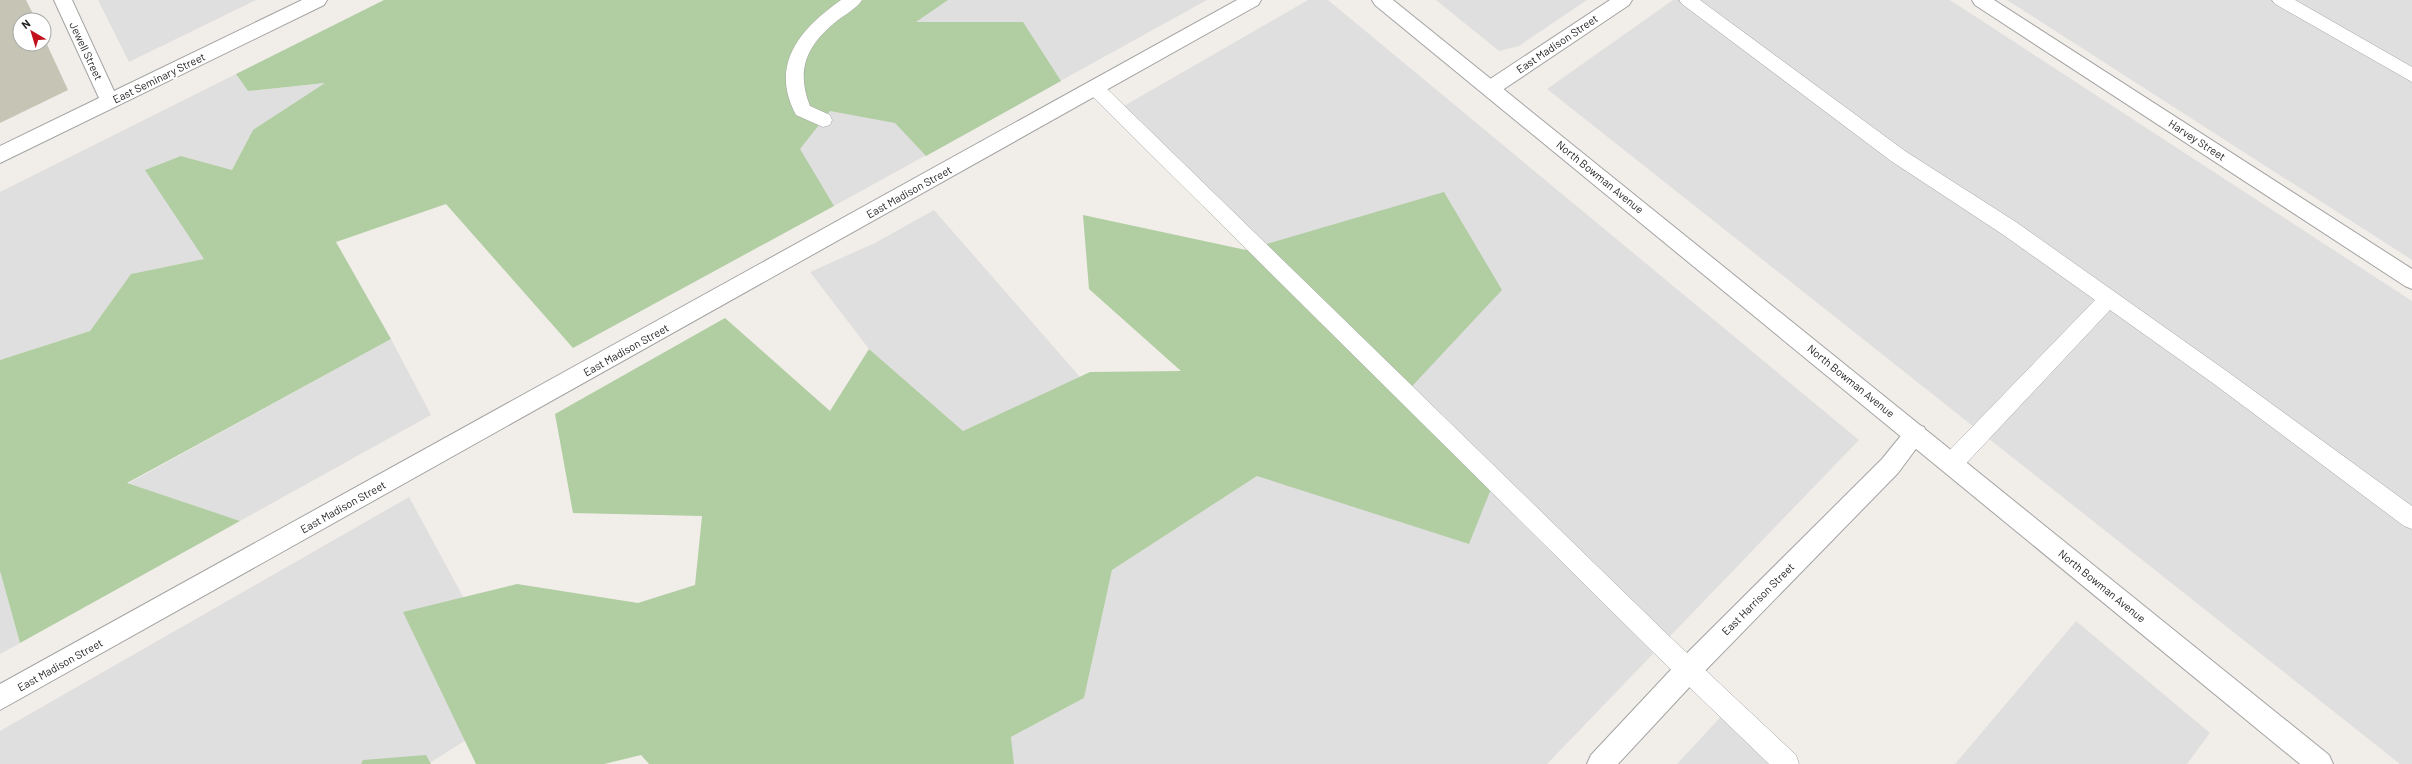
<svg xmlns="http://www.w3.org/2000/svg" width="2412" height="764" font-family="Barlow,sans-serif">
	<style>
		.residential { fill: #e0dfdf }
		.construction { fill: #c5c4b5 }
		.forest { fill: #b1cda2 }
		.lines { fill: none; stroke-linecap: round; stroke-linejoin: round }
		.service-casing { stroke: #a3a3a3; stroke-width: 1 }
		.minor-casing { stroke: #a3a3a3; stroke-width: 2 }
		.tertiary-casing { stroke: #a3a3a3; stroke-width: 2 }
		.service { fill: #fff; fill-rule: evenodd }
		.minor { fill: #fff; fill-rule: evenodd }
		.tertiary { fill: #fff; fill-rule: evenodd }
		.labels { text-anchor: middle; stroke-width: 4; stroke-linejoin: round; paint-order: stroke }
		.street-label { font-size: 11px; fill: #222; stroke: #fff }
	</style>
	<rect width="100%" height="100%" fill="#f1eee9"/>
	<path class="residential" d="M98 0H256L129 62Z
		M853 0H1207L834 206 731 78Z
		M1308 0H1328L1859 440 1547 764H1014L1011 737 1084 698 1112 570 1257 476 1390 378 1117 110Z
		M1436 0H1587L1519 46 1499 51Z
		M1673 0H1950L2412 301V764H2400L1547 89Z
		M2007 0H2412V260Z
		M236 74 248 91 326 83 253 130 232 170 181 156 204 259 131 274 90 331 0 360V192Z
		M934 210 1080 377 963 431 869 349 810 272 875 243Z
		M391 339 431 415 240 521 127 484Z
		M409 497 522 705 428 764H0V731Z
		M0 571 20 643 0 654Z
		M2076 621 2210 733 2187 764H1955Z
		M1728 709 1787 764H1677Z"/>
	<path class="construction" d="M0 0H26L36 20H20V44H44V38L68 90 0 123Z"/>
	<path class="forest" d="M384 0H948L916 22H1023L1061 81 926 156 895 123 830 111 800 149 834 206 573 348 446 204 336 242 391 339 127 483 240 521 20 643 0 571V360L90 331 131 274 204 259 145 170 181 156 232 170 253 130 325 83 248 91 236 74Z
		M1444 192 1502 290 1401 398 1491 489 1469 544 1257 476 1112 570 1084 698 1011 737 1014 764H649L641 755 604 764H476L403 612 517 584 638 603 695 585 702 516 573 513 555 414 725 318 830 411 869 349 963 431 1090 372 1181 371 1089 289 1083 215 1246 250Z
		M426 755 431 764H361L363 760Z"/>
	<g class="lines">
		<defs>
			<path id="service" d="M841 0H862C857 8 846 14 838 20 808 44 795 68 810 106L830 115 832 120 830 125 823 127 796 115C769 65 800 29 841 0Z
				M1679 0H1700L1905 151 2016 222 2228 372 2412 506V529L2404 526 2214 384 2110 310 1960 470 1952 473 1944 470 1941 463 1944 456 2095 300 2002 234 1891 161 1682 4Z
				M2272 0H2295L2412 67V82L2275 4Z
				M1095 81 1101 83 1670 637 1796 755 1799 764H1769L1654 653 1089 93 1086 88 1089 83Z"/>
			<path id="minor" d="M54 0H72L114 91 302 0H327L324 5 0 163V146L99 98Z
				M1237 0H1261L1258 5 0 710V684Z
				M1610 0H1632L1629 5 1498 93 1491 95 1484 93 1481 88 1484 83Z
				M1972 0H1994L2412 269V289L2405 286 1975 5Z
				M1916 424 1924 427 1927 434 1898 473 1697 679 1618 764H1587L1591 755 1679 661 1882 459 1908 427Z"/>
			<path id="tertiary" d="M1372 0H1393L2329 755 2333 764H2300L1375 5Z"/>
		</defs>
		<use href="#service" class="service-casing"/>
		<use href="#minor" class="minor-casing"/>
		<use href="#tertiary" class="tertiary-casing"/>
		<use href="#service" class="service"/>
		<use href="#minor" class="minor"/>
		<use href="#tertiary" class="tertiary"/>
	</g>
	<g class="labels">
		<g class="street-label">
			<text transform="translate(1557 44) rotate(-34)" y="4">East Madison Street</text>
			<text transform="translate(86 51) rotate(65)" y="4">Jewell Street</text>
			<text transform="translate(159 78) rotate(-26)" y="4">East Seminary Street</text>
			<text transform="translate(2197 140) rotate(33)" y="4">Harvey Street</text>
			<text transform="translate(1600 177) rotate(39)" y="4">North Bowman Avenue</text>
			<text transform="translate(909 192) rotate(-29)" y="4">East Madison Street</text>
			<text transform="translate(626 350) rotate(-29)" y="4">East Madison Street</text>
			<text transform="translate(1851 381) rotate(39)" y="4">North Bowman Avenue</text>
			<text transform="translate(343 507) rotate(-29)" y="4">East Madison Street</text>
			<text transform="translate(2102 586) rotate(39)" y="4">North Bowman Avenue</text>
			<text transform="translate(1758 599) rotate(-45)" y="4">East Harrison Street</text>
			<text transform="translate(60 665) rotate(-29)" y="4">East Madison Street</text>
		</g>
	</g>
	<g transform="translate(32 32) rotate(322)"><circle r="19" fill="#ffffff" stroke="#a7a7a7"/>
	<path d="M0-3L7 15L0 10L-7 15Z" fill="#c3101d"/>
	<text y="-6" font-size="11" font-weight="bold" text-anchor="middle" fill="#222222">N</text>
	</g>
</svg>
